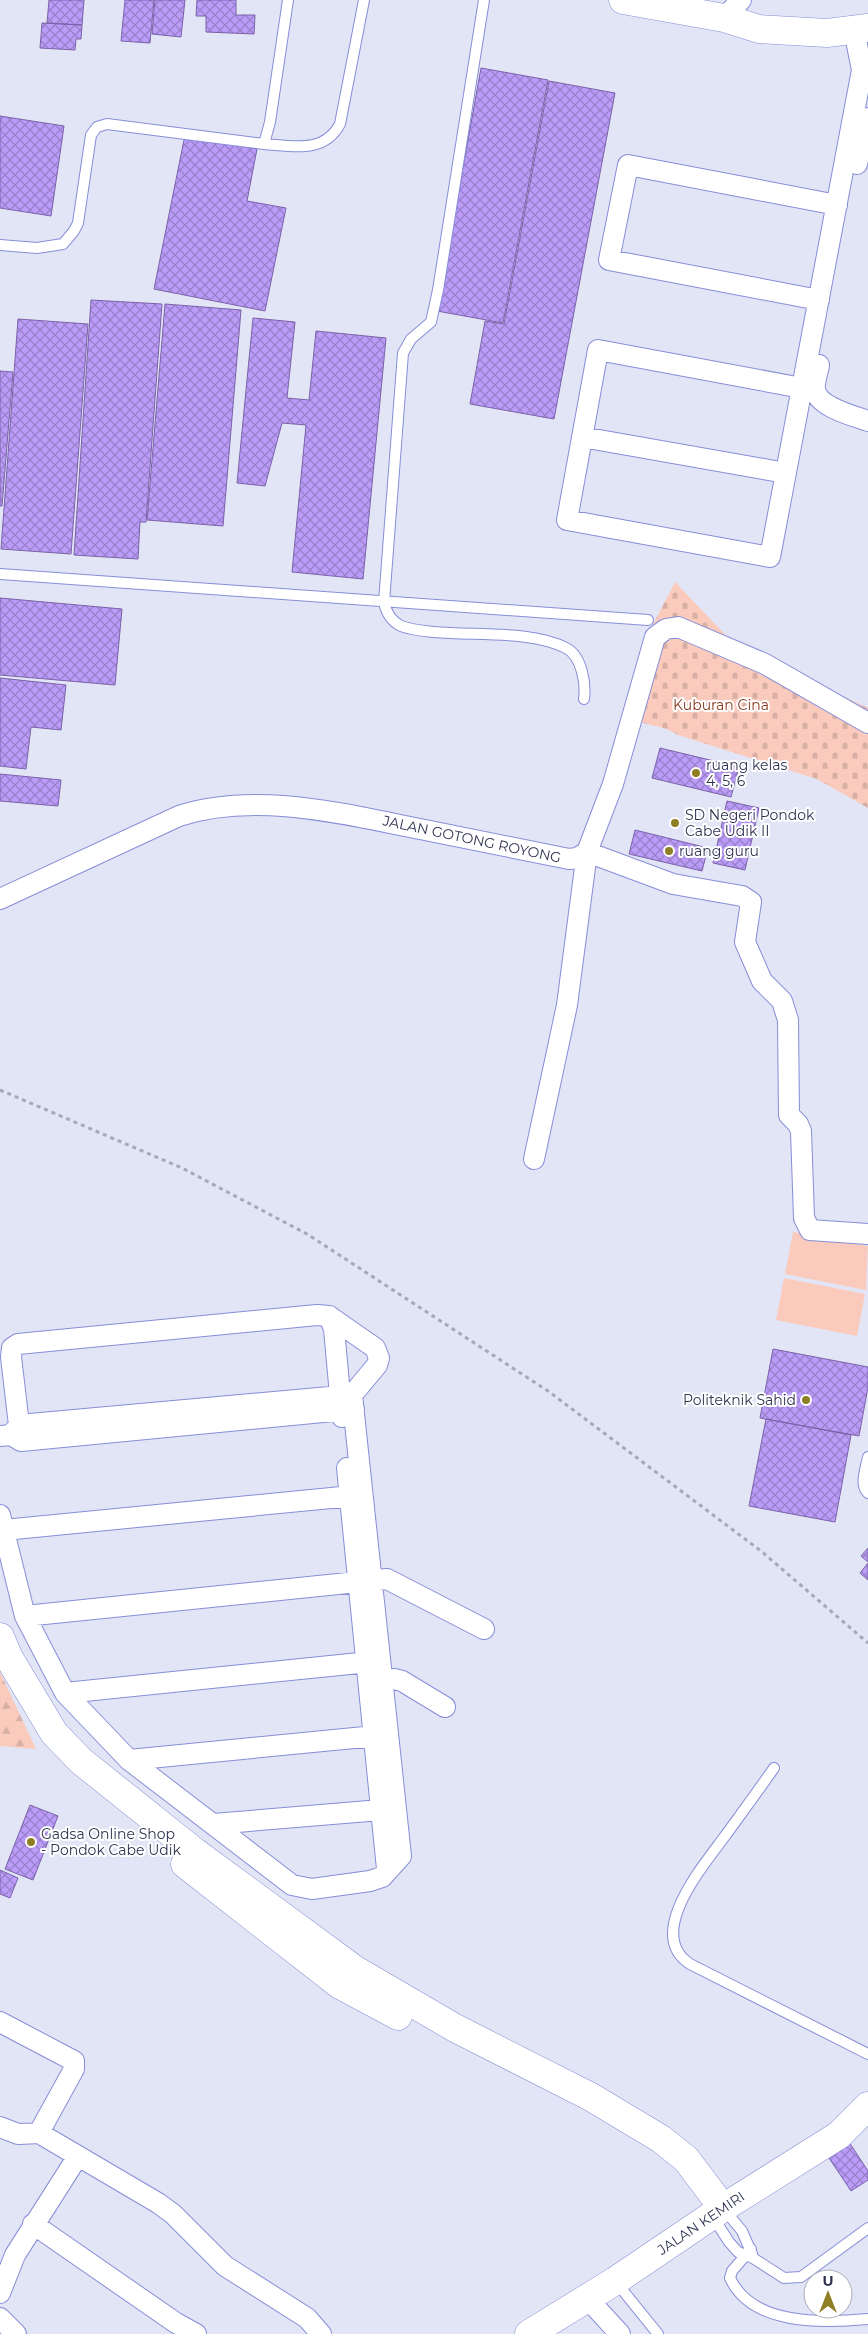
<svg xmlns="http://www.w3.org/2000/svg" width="868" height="2334" font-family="Montserrat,sans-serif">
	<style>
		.green { fill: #facbbc }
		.forest { fill: url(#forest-firs) }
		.cemetery { fill: url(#cemetery-stones) }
		.building { fill: url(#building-cross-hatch); stroke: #7a62a9 }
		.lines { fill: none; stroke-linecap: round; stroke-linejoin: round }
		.lane-casing { stroke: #868ed8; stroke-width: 12 }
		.street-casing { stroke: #868ed8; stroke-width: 22 }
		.secondary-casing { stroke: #868ed8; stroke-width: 29 }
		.path { stroke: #a5a8bd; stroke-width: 3; stroke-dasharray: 4 4; stroke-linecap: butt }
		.lane { stroke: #fff; stroke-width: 10 }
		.street { stroke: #fff; stroke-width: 20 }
		.secondary { stroke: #fff; stroke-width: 28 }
		.poi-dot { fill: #8e7e24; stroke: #fff; stroke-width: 2 }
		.labels { text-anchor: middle; stroke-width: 4; stroke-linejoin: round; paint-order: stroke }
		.park-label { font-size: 14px; fill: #89381c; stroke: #fff }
		.poi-label { font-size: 14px; fill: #303352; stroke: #fff; text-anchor: start }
		.street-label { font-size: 14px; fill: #303352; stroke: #fff }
	</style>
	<defs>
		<pattern id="forest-firs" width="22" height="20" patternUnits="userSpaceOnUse" patternTransform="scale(1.25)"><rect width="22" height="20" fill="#facbbc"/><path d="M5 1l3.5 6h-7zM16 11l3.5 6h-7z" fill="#d7afa4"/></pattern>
		<pattern id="cemetery-stones" width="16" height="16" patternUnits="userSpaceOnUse" patternTransform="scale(1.25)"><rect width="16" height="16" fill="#facbbc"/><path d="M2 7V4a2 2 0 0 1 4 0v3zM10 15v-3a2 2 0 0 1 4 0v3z" fill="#d7afa4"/></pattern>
		<pattern id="building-cross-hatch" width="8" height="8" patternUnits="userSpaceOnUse" patternTransform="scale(1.25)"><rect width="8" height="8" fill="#bb9cf8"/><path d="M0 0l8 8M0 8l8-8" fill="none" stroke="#9880cb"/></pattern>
	</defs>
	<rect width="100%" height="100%" fill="#e2e5f5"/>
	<path class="green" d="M793 1232 868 1246 866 1290 785 1274Z
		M784 1278 865 1294 857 1336 776 1320Z"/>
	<path class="forest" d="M0 1672 36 1749 0 1746Z"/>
	<path class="cemetery" d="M675 582 737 647 868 708V808L817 779 678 735 667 729 628 719 647 636Z"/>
	<path class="building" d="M49 0H84L82 25 47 23Z
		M125 0H154L150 43 121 41Z
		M155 0H185L181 37 152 34Z
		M197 0H236V15H255L254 34 206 32V16H196Z
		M42 23 82 25 81 39H76L75 50 40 48Z
		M481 68 548 80 503 323 437 311Z
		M549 81 615 93 554 419 470 404 485 321 504 324Z
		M0 116 64 126 51 216 0 208Z
		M185 135 257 149 247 201 286 208 265 311 154 289Z
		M91 300 162 304 146 522H140L138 559 74 555Z
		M165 304 241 310 223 526 147 520Z
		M253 318 295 322 287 398 309 400 316 331 386 338 363 579 292 572 306 425 282 423 265 486 237 483Z
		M18 319 88 324 71 554 1 549Z
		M0 371 13 372 2 506H0Z
		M0 598 122 609 115 685 0 675Z
		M0 678 66 685 61 730 31 727 26 769 0 766Z
		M660 748 739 767 731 797 652 778Z
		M0 774 61 780 58 806 0 801Z
		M727 801 759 808 745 870 713 863Z
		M635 830 708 848 702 871 629 854Z
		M773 1349 868 1367V1387L859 1436 760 1418Z
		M766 1419 851 1435 835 1522 749 1506Z
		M868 1548V1562L861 1556Z
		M868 1563V1580L860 1573Z
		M30 1805 58 1816 33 1880 5 1869Z
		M0 1870 18 1878 10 1898 0 1894Z
		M847 2139 868 2171V2180L851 2191 825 2152Z"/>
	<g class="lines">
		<defs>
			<path id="lane" d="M484 0 438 290 431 322 411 339 403 353 384 602C386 612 391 621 401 626 411 630 424 631 434 632 474 636 531 630 566 648 582 656 586 684 584 699
				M264 144C293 146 324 154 340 124L364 0
				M0 245 37 248 63 244 74 231 78 223 91 135 97 127 107 124 264 144 270 122 288 0
				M0 574 648 620
				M868 1457C866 1468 859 1485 868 1493
				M774 1768C758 1791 741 1814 725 1836 704 1865 644 1934 690 1964L868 2054
				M723 2208 742 2231 752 2254
				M713 2217 729 2242 738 2252 753 2258 784 2278 801 2277 868 2228
				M751 2249 732 2271 730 2278C752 2326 823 2323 868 2319
				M616 2282 658 2334"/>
			<path id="street" d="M724 18 741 0
				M857 164 868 118
				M819 300 609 260 628 165 837 205
				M819 365C818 372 814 382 815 389 817 407 854 416 868 421
				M802 388 598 350 567 520 770 557 862 70 854 30
				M582 437 786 473
				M0 899 179 816C254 791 344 814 420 829 469 839 519 849 569 859L577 858 587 852 613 784 655 637 666 629 678 627 765 664 868 723
				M534 1159 567 1005 587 852 673 884 742 896 751 902 745 942 762 981 782 1001 788 1020 789 1115 798 1124 801 1131 804 1218 810 1230 868 1234
				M19 1425 352 1395
				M11 1435 19 1425 11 1357 12 1348 18 1344 317 1315 329 1316 334 1329 342 1417
				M0 1436 11 1435 21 1441 354 1409
				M347 1468 387 1869
				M0 1515 25 1616 65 1693 129 1760 292 1885 312 1889 370 1881 382 1877 401 1856 352 1395 377 1365 379 1358 375 1348 329 1316
				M4 1530 362 1495
				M25 1616 387 1579 484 1629
				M383 1680 394 1679 402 1681 445 1707
				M65 1693 379 1661
				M129 1760 385 1735
				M213 1824 393 1809
				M0 2022 74 2061V2069L41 2129 44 2136 158 2203 173 2214 225 2266 307 2318 321 2334
				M0 2127 18 2134 41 2133
				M33 2224 176 2323 196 2334
				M0 2293 15 2255 78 2156
				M587 2298 620 2334
				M0 2318 16 2334"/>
			<path id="secondary" d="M623 0 724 18 759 29 827 33 868 28
				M0 1637 9 1658 54 1733 81 1761 195 1852 354 1969 455 2028 591 2097 661 2139 686 2159 723 2208
				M185 1864 340 1985 398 2016
				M529 2334 615 2281 723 2208 839 2135 868 2106"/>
		</defs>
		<use href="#lane" class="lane-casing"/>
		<use href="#street" class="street-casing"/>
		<use href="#secondary" class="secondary-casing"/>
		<path class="path" d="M0 1090 182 1168 307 1234 548 1391 761 1551 868 1643"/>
		<use href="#lane" class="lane"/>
		<use href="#street" class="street"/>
		<use href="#secondary" class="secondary"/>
	</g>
	<g class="poi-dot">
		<circle cx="696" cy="773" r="5"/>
		<circle cx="675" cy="823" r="5"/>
		<circle cx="669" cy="851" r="5"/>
		<circle cx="806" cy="1400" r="5"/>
		<circle cx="31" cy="1842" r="5"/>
	</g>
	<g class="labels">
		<g class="park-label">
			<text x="721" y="710">Kuburan Cina</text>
		</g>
		<g class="poi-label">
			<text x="706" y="770">ruang kelas<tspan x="706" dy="16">4, 5, 6</tspan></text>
			<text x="685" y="820">SD Negeri Pondok<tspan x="685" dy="16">Cabe Udik II</tspan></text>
			<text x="679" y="856">ruang guru</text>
			<text x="796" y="1405" text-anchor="end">Politeknik Sahid</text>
			<text x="41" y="1839">Gadsa Online Shop<tspan x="41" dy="16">- Pondok Cabe Udik</tspan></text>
		</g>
		<g class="street-label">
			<text transform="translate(472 839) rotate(12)" y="5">JALAN GOTONG ROYONG</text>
			<text transform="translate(701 2223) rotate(-34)" y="5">JALAN KEMIRI</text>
		</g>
	</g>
	<g transform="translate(828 2294)"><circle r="24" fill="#ffffff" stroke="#acadba"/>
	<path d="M0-4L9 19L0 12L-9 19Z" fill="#8e7e24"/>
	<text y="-8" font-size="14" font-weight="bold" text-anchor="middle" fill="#303352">U</text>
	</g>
</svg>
